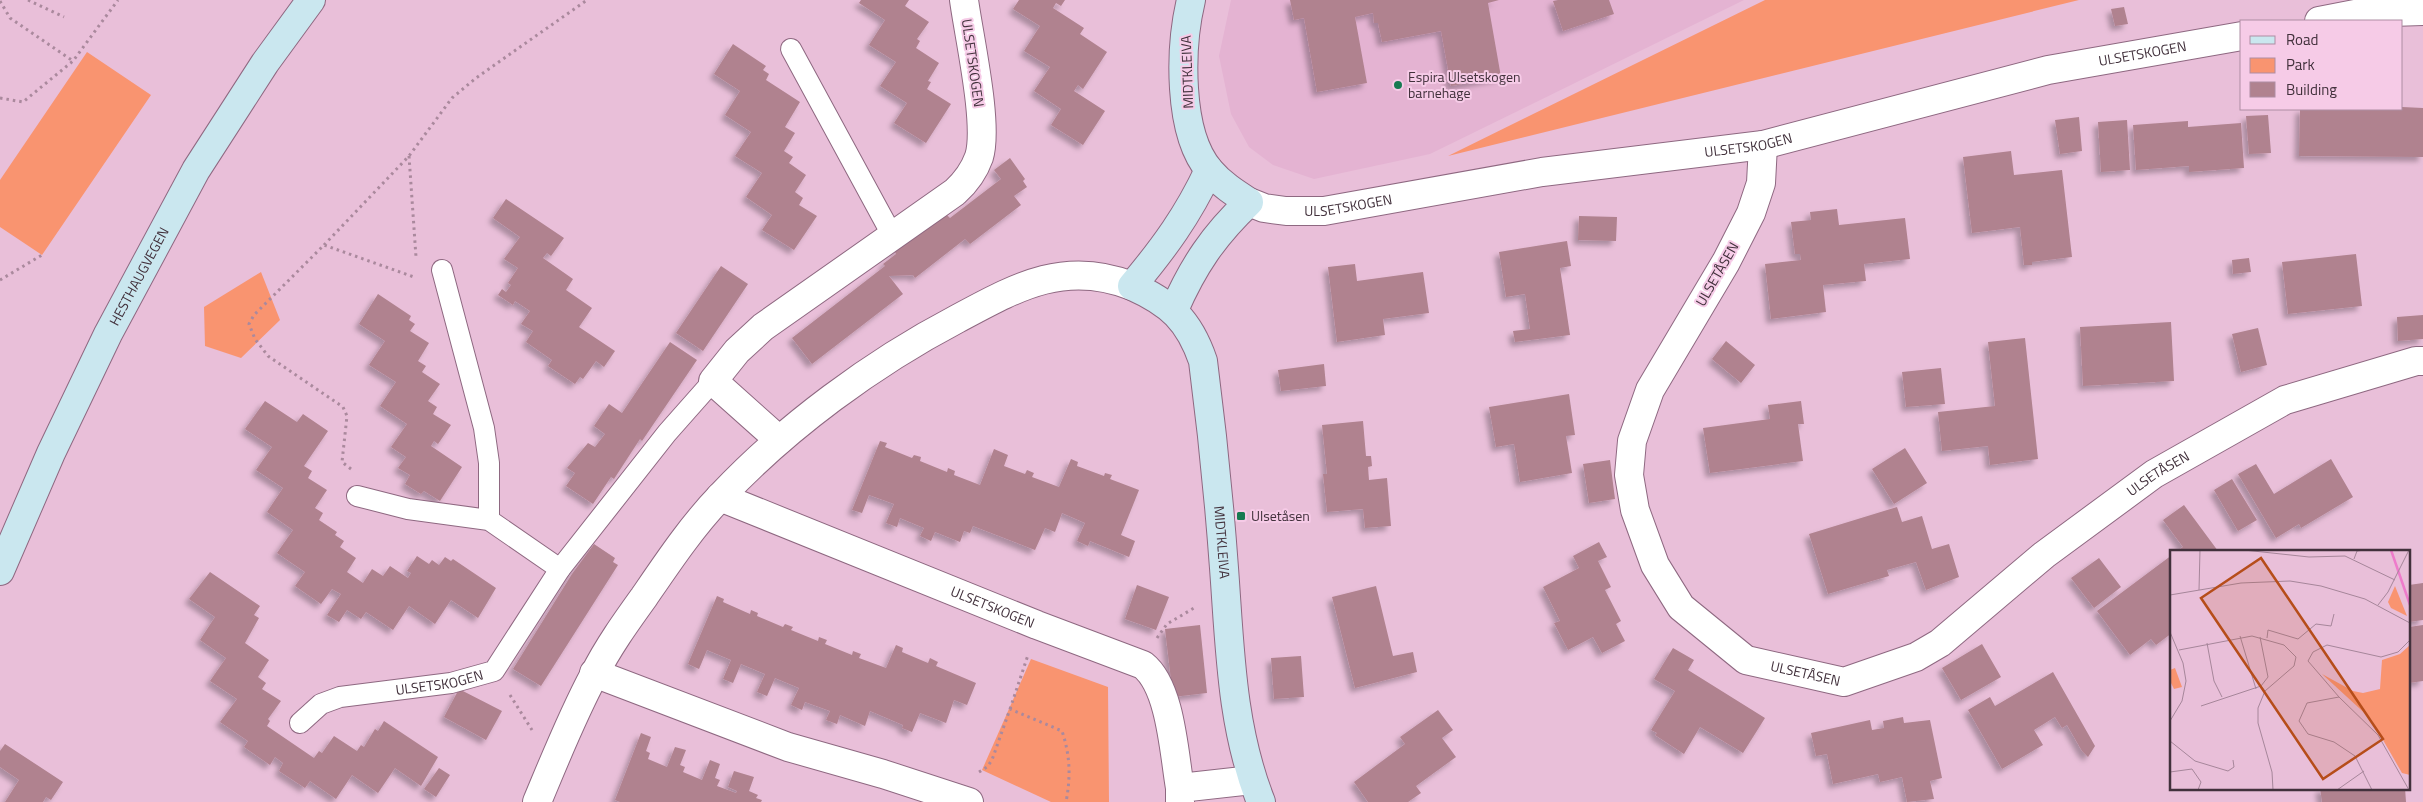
<svg xmlns="http://www.w3.org/2000/svg" width="2423" height="802" font-family="'Titillium Web',sans-serif">
	<style>
		.built { fill: #e4b3d2 }
		.green { fill: #f99470 }
		.building { fill: #b0828f; filter: url(#shadow) }
		.lines { fill: none; stroke-linecap: round; stroke-linejoin: round }
		.lane-casing { stroke: #8e6881; stroke-width: 22 }
		.street-casing { stroke: #8e6881; stroke-width: 30 }
		.secondary-casing { stroke: #8e6881; stroke-width: 30 }
		.path { stroke: #aa899d; stroke-width: 3; stroke-dasharray: 2.5 4; stroke-linecap: butt }
		.lane { stroke: #fff; stroke-width: 20 }
		.street { stroke: #fff; stroke-width: 28 }
		.secondary { stroke: #cae7ef; stroke-width: 28 }
		.poi-dot { fill: #177a52; stroke: #f6cbe7; stroke-width: 2 }
		.labels { text-anchor: middle; stroke-width: 4; stroke-linejoin: round; paint-order: stroke }
		.street-label { font-size: 14px; fill: #42313c; stroke: #f6cbe7 }
		.poi-label { font-size: 14px; fill: #42313c; stroke: #f6cbe7; text-anchor: start }
		.inset-river { fill: none; stroke: #ee7bcb; stroke-width: 2.5 }
		.inset-road { fill: none; stroke: #a6869a; stroke-width: 1 }
		.view { fill: #b64d1a; fill-opacity: 0.15; stroke: #b64d1a; stroke-width: 2.5 }
		.inset-edge { fill: none; stroke: #42313c; stroke-width: 2.5 }
	</style>
	<defs>
		<filter id="shadow"><feDropShadow dx="-4.5" dy="4.5" stdDeviation="2.5" flood-color="#0004"/></filter>
	</defs>
	<rect width="100%" height="100%" fill="#e9bfd9"/>
	<path class="built" d="M1231 0H1744L1430 154 1314 179 1273 165 1249 147 1231 114 1219 56Z"/>
	<path class="green" d="M1765 0H2079L1448 156Z
		M87 52 151 95 42 255 0 227V180Z
		M261 272 280 320 241 358 205 346 204 307Z
		M1031 659 1108 687 1109 802H1051L982 770Z"/>
	<path class="building" d="M861 0H909L905 6 929 22 917 39 920 41 916 48 939 63 928 81 931 82 927 89 951 104 926 143 894 123 907 103 880 86 896 62 869 45 885 20 859 3Z
		M1019 0H1065L1061 6 1056 3 1053 8 1084 28 1080 34 1107 52 1083 89 1078 85 1074 91 1105 111 1083 145 1051 125 1061 109 1034 91 1050 67 1024 51 1040 26 1013 9Z
		M1290 0H1499L1488 3 1501 77 1451 86 1441 31 1382 42 1378 23H1374L1373 13 1355 17 1367 83 1317 92 1304 18 1294 20Z
		M1558 0H1609L1614 14 1563 31 1553 1Z
		M2124 7 2128 24 2115 26 2111 9Z
		M733 44 766 66 763 70 769 74 766 80 800 102 785 127 795 133 784 151 793 157 789 163 806 175 795 192 803 198 799 205 817 216 794 250 762 230 772 215 746 197 762 173 735 156 751 132 725 115 740 91 714 74Z
		M2402 107 2423 108V157L2299 156 2300 109Z
		M2268 115 2271 153 2249 154 2246 116Z
		M2079 117 2082 151 2060 154 2055 120Z
		M2127 120 2130 170 2101 172 2098 122Z
		M2188 121V127L2241 123 2244 168 2189 172V166L2136 170 2133 125Z
		M2011 151 2014 175 2062 170 2072 257 2032 262V265H2024L2020 227 1972 233 1963 157Z
		M1010 158 1025 179 1023 181 1027 187 1014 196 1021 205 970 244 965 239 915 278 913 275 889 276 903 294 812 364 792 338 885 266 883 264 896 254 895 252 945 213 950 218 1001 179 994 170Z
		M506 199 564 238 551 256 547 253 543 258 573 279 566 290 592 308 579 327 615 351 604 367 596 361 583 379 580 377 575 384 548 366 552 360 526 342 533 331 521 324 530 311 515 301 513 305 498 295 502 289 506 292 511 285 508 283 518 268 504 259 520 237 493 218Z
		M1837 209 1839 225 1905 218 1910 259 1864 264 1866 281 1823 285 1826 312 1771 319 1765 264 1801 260 1800 254H1795L1791 222 1811 220 1810 212Z
		M1579 216 1617 217 1616 241 1578 240Z
		M1567 241 1571 266 1560 268 1570 335 1515 342 1513 331 1530 329 1525 294 1506 297 1499 252Z
		M2356 254 2362 306 2288 314 2282 262Z
		M2249 258 2251 272 2233 274 2232 260Z
		M1355 264 1357 281 1423 272 1429 313 1383 319 1385 335 1337 342 1328 267Z
		M721 266 748 284 703 351 676 333Z
		M378 294 411 316 409 320 415 324 410 331 429 343 418 361 426 366 422 372 440 384 428 401 437 407 433 414 451 425 438 444 434 441 431 446 462 467 440 501 424 491 421 494 405 484 410 475 398 468 406 457 391 447 407 424 380 406 396 382 369 365 385 341 359 324Z
		M2423 315V339L2398 341 2397 317Z
		M2171 322 2174 381 2083 386 2080 327Z
		M2258 328 2267 365 2241 372 2232 334Z
		M2025 338 2038 459 1990 465 1988 446 1942 451 1938 412 1995 406 1988 342Z
		M1726 341 1755 365 1741 383 1712 359Z
		M670 342 697 360 642 441 640 439 614 479 611 477 593 504 566 486 575 473 567 468 588 443 595 447 605 434 594 426 609 404 622 413Z
		M1324 364 1326 386 1281 391 1278 370Z
		M1941 368 1945 404 1906 407 1902 372Z
		M1569 394 1575 435 1566 436 1572 473 1520 482 1514 444 1496 447 1489 407Z
		M265 401 297 422 303 414 328 431 304 466 312 471 308 478 327 490 315 508 323 513 319 520 337 532 335 535 344 541 340 547 356 558 347 572 363 583 372 569 383 576 390 566 408 578 411 573 407 571 417 556 429 564 432 560 439 565 445 557 451 561 453 559 496 588 478 618 451 600 435 624 409 606 393 630 366 612 361 619 347 610 339 622 327 615 341 594 332 589 321 604 295 586 305 572 277 553 293 530 267 512 283 488 256 470 272 447 245 429Z
		M1801 401 1804 424H1798L1803 461 1710 473 1703 428 1770 419 1768 405Z
		M1363 421 1366 456H1371L1372 466 1368 467 1369 480 1387 478 1391 526 1365 528 1363 509 1327 512 1323 474H1327L1322 425Z
		M880 441 887 443 885 447 912 458 914 455 921 457 920 461 947 472 948 468 955 471 954 475 980 485 994 449 1008 455 1004 466 1025 474 1027 470 1034 473 1032 477 1059 487 1071 459 1078 462 1077 466 1104 476 1105 473 1112 475 1110 479 1139 490 1121 535 1135 541 1129 557 1090 541 1088 546 1077 541 1085 523 1062 513 1055 532 1045 528 1035 550 973 526 970 533 964 531 960 542 935 532 931 541 920 536 924 528 900 518 897 527 886 523 894 504 869 495 862 513 852 510Z
		M1905 448 1927 483 1894 504 1872 469Z
		M2331 459 2353 497 2301 528 2299 524 2276 538 2238 474 2256 464 2274 494Z
		M1610 460 1615 499 1589 503 1583 464Z
		M2232 479 2257 520 2238 531 2214 490Z
		M2184 505 2218 551H2177L2183 547 2163 520Z
		M1897 507 1902 522 1922 516 1932 549 1949 544 1959 577 1926 590 1916 562 1887 570 1889 576 1828 594 1809 534Z
		M1599 542 1607 557 1598 561 1611 587 1605 590 1621 621 1616 624 1625 641 1602 653 1593 637 1568 650 1554 623 1560 621 1543 587 1579 568 1573 556Z
		M594 544 615 558 613 562 618 565 541 686 513 669 572 574Z
		M2172 555V633L2156 645 2151 639 2130 655 2097 611Z
		M2099 558 2121 587 2094 608 2071 578Z
		M210 572 260 606 254 615 259 618 245 643 269 660 258 677 266 683 262 689 281 701 268 719 270 721 267 726 314 758 319 751 322 753 334 736 357 751 361 745 364 747 375 729 378 731 384 721 438 757 421 786 395 768 378 793 352 775 336 799 310 781 305 788 279 771 283 763 275 757 270 765 244 747 248 741 220 722 237 699 210 681 226 658 200 640 215 617 189 599Z
		M2423 583V620L2409 622V585Z
		M1137 585 1169 597 1156 630 1125 619Z
		M1376 586 1393 656 1413 652 1417 672 1355 688 1332 597Z
		M717 596 724 599 723 602 750 614 751 610 758 613 757 616 783 627 785 624 793 627 791 630 818 641 819 637 827 640 825 644 852 655 853 651 861 654 859 658 886 668 896 645 903 648 902 652 928 663 930 658 938 662 936 666 976 683 967 705 954 700 946 723 920 713 912 732 902 728 903 725 870 711 865 726 840 715 837 724 826 720 830 711 805 702 802 710 791 705 799 688 775 678 767 696 757 692 765 674 741 664 733 683 723 679 731 660 707 650 699 669 688 664Z
		M1200 625 1207 693 1173 697 1165 629Z
		M2423 625V681L2409 683V627Z
		M1982 644 2001 677 1961 700 1942 668Z
		M1673 648 1694 660 1688 670 1765 718 1743 753 1700 727 1684 754 1655 735 1657 733 1651 730 1675 691 1654 679Z
		M1301 656 1304 697 1274 699 1271 658Z
		M2053 672 2095 746 2088 757 2082 751 2067 725 2062 728 2055 717 2034 730 2043 745 2002 769 1968 710 1990 697 1995 706Z
		M459 689 502 711 486 740 444 717Z
		M1438 710 1453 730 1442 738 1456 757 1416 786 1421 793 1408 802H1368L1354 782 1405 744 1400 737Z
		M1903 717 1904 723 1930 720 1942 778 1930 781 1934 799 1907 802 1902 777 1880 782 1878 774 1833 784 1827 754 1816 756 1811 733 1870 720 1872 730 1884 728 1883 721Z
		M641 733 651 737 646 751 650 753 648 759 667 767 675 747 686 750 680 765 685 767 683 772 702 780 710 760 720 764 715 778 720 780 717 786 736 793 737 791 728 787 734 771 754 777 749 791 758 795 756 798 762 800 761 802H620L615 800Z
		M5 744 63 782 51 800 46 797 43 802H5L19 780 0 767V751Z
		M439 768 450 775 436 797 424 789Z
		M2320 788H2405L2406 802H2322Z"/>
	<g class="lines">
		<defs>
			<g id="lane">
				<path d="M791 49 892 235"/>
				<path d="M442 270 484 428 489 463V520"/>
				<path d="M357 496 408 509 489 520 560 569"/>
				<path id="s1" d="M300 723 321 704 340 697 451 683 494 671 560 569 667 433 713 381"/>
			</g>
			<g id="street">
				<path d="M2319 21 2360 13 2423 11"/>
				<path id="s2" d="M1763 145 1761 183 1751 213 1726 262 1650 390 1632 441 1629 475 1635 510 1655 565 1681 607 1746 660 1844 682 1916 657 1940 643 2044 555 2154 474 2285 400 2416 361H2423"/>
				<path id="s3" d="M1249 202 1264 208 1286 211H1324L1542 172 1763 145 2048 70 2242 36"/>
				<path d="M779 440 713 381 737 351 763 327 955 192C966 182 974 171 979 157 989 125 969 37 964 0"/>
				<path id="s4" d="M720 497 1037 625 1143 665C1171 687 1174 754 1180 788"/>
				<path d="M594 673 788 747 883 774 969 802"/>
				<path d="M537 802C555 759 572 716 594 675 608 647 626 622 644 597 668 562 692 526 721 496 786 427 873 363 957 319 1015 288 1064 259 1132 286"/>
				<path d="M1180 802V788L1252 780"/>
			</g>
			<g id="secondary">
				<path id="s5" d="M1209 170C1188 215 1164 248 1132 286 1170 303 1189 320 1203 361 1212 430 1219 499 1224 568 1230 648 1231 726 1261 802"/>
				<path d="M1174 310C1193 266 1214 235 1249 202 1235 193 1221 184 1210 171 1177 133 1180 46 1191 0"/>
				<path id="s6" d="M0 571 51 453 108 334 196 170 265 63 311 0"/>
			</g>
		</defs>
		<use href="#lane" class="lane-casing"/>
		<use href="#street" class="street-casing"/>
		<use href="#secondary" class="secondary-casing"/>
		<path class="path" d="M28 0 64 17
			M0 1 10 18 73 61
			M0 98 23 102 73 61 118 0
			M409 156 416 257
			M324 245 409 156 452 98 476 78 587 0
			M0 280 42 255
			M351 469 342 462 347 416 343 407 268 356 255 339 249 324 254 315 324 245 414 277
			M1157 638 1167 624 1194 608
			M510 695 532 730
			M1010 709 1028 655
			M979 772 987 767 992 760 1010 709 1062 731C1070 755 1071 776 1066 802"/>
		<use href="#lane" class="lane"/>
		<use href="#street" class="street"/>
		<use href="#secondary" class="secondary"/>
	</g>
	<g class="poi-dot">
		<circle cx="1398" cy="85" r="5"/>
		<rect x="1236" y="511" width="10" height="10" rx="2.5"/>
	</g>
	<g class="labels">
		<g class="street-label">
			<text dy="5" stroke="none"><textPath href="#s3" startOffset="911">ULSETSKOGEN</textPath></text>
			<text transform="translate(973 63) rotate(82)" y="5">ULSETSKOGEN</text>
			<text transform="translate(1187 72) rotate(-92)" y="5">MIDTKLEIVA</text>
			<text dy="5" stroke="none"><textPath href="#s3" startOffset="506">ULSETSKOGEN</textPath></text>
			<text dy="5" stroke="none"><textPath href="#s3" startOffset="101">ULSETSKOGEN</textPath></text>
			<text transform="translate(1717 274) rotate(-60)" y="5">ULSETÅSEN</text>
			<text dy="5" stroke="none"><textPath href="#s6" startOffset="326">HESTHAUGVEGEN</textPath></text>
			<text dy="5" stroke="none"><textPath href="#s2" startOffset="1070">ULSETÅSEN</textPath></text>
			<text dy="5" stroke="none"><textPath href="#s5" startOffset="429">MIDTKLEIVA</textPath></text>
			<text dy="5" stroke="none"><textPath href="#s4" startOffset="294">ULSETSKOGEN</textPath></text>
			<text dy="5" stroke="none"><textPath href="#s2" startOffset="650">ULSETÅSEN</textPath></text>
			<text dy="5" stroke="none"><textPath href="#s1" startOffset="149">ULSETSKOGEN</textPath></text>
		</g>
		<g class="poi-label">
			<text x="1408" y="82">Espira Ulsetskogen<tspan x="1408" dy="16">barnehage</tspan></text>
			<text x="1251" y="521">Ulsetåsen</text>
		</g>
	</g>
	<g transform="translate(2170 550)">
		<rect width="240" height="240" fill="#e9bfd9"/>
		<path d="M225 36 237 66 221 58 218 52ZM240 95V225L232 223 201 169 152 124 183 141 193 143 210 139 212 110 230 104ZM5 118 12 137 4 139 0 131V120Z" fill="#f99470"/>
		<path class="inset-river" d="M221 0 240 55"/>
		<path class="inset-road" d="M74 0 139 7 175 6 225 30M184 9 187 1 195 0M29 40 30 0M0 45 71 33 120 31 151 36 195 49 240 73M208 55 218 42 239 0M0 82 13 113 16 131 12 151 0 171M70 86 86 139M90 87 98 127 91 136M97 88 98 80 128 89 146 74 161 76 164 64M37 93 44 131 52 147M9 100 82 86 114 95 126 107M138 111 169 147 208 185 239 240M138 111 143 102 157 95 211 107 228 102 240 90M169 147 137 153 129 171 138 184 164 192 185 206 202 240M31 156 91 136 95 141M0 191 25 211 58 221 64 217 63 210M22 219 31 232 28 240M0 222 22 219M103 240 102 222 88 173V158L95 141 124 116 126 107M167 240 194 221"/>
		<path class="view" d="M91 8 213 189 153 229 31 48Z"/>
		<rect width="240" height="240" class="inset-edge"/>
	</g>
	<rect x="2240" y="20" width="162" height="90" fill="#f6cbe7" stroke="#ae8da3"/>
	<rect x="2250" y="36" width="25" height="8" fill="#cae7ef" stroke="#ae8da3"/>
	<text x="2286" y="45" font-size="15" fill="#42313c">Road</text>
	<rect x="2250" y="58" width="25" height="15" fill="#f99470" stroke="#ae8da3"/>
	<text x="2286" y="70" font-size="15" fill="#42313c">Park</text>
	<rect x="2250" y="82" width="25" height="15" fill="#b0828f" stroke="#ae8da3"/>
	<text x="2286" y="95" font-size="15" fill="#42313c">Building</text>
</svg>
